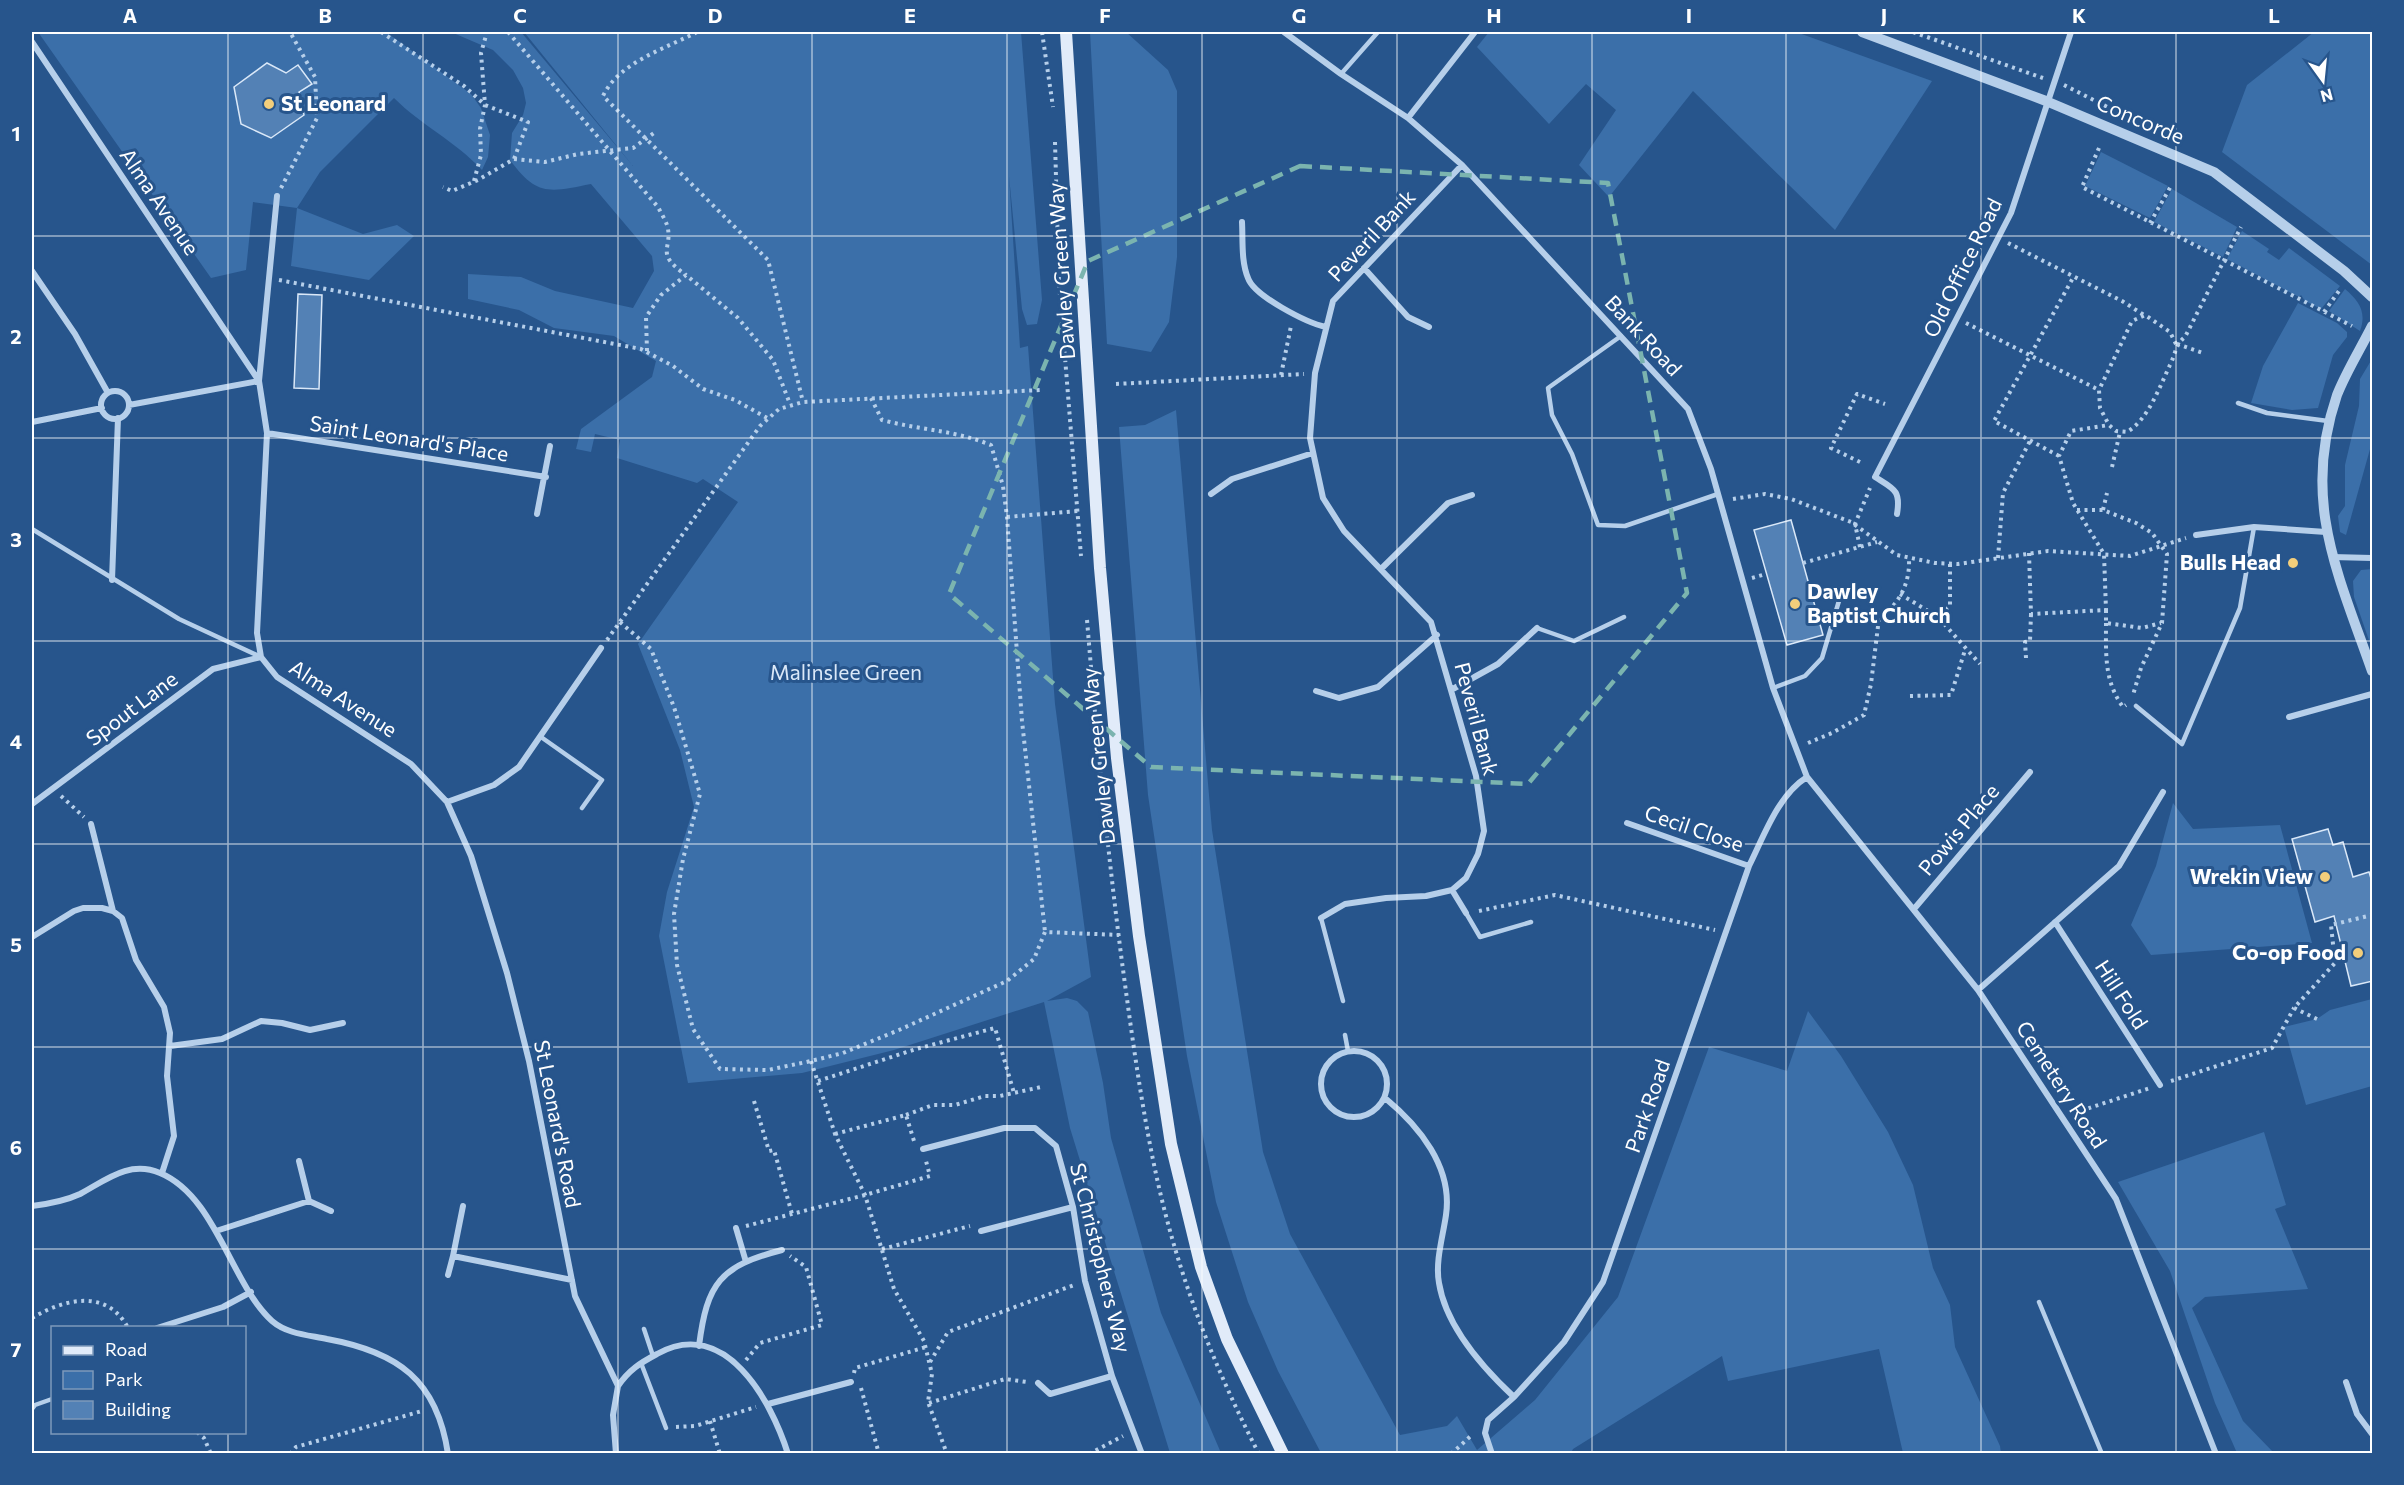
<svg xmlns="http://www.w3.org/2000/svg" width="2404" height="1485" font-family="Commissioner,sans-serif">
	<style>
		.green { fill: #3b6fa9 }
		.building { fill: #5381b5; stroke: #dae8f8; stroke-width: 1.5 }
		.lines { fill: none; stroke-linecap: round; stroke-linejoin: round }
		.path { stroke: #b6cfea; stroke-width: 4; stroke-dasharray: 3 4.5; stroke-linecap: butt }
		.service { stroke: #b6cfea; stroke-width: 4.5 }
		.minor { stroke: #b6cfea; stroke-width: 6 }
		.tertiary { stroke: #b6cfea; stroke-width: 10 }
		.secondary { stroke: #e1ebf9; stroke-width: 12 }
		.marked { fill: none; stroke: #7bb4af; stroke-width: 4.5; stroke-dasharray: 12 8; stroke-linejoin: round }
		.grid { fill: none; stroke: #fff; stroke-width: 1.5; stroke-opacity: 0.55 }
		.poi-dot { fill: #f3ce7b; stroke: #27558c; stroke-width: 2 }
		.labels { text-anchor: middle; stroke-width: 6; stroke-linejoin: round; paint-order: stroke }
		.poi-label { font-size: 21px; font-weight: bold; fill: #fff; stroke: #27558c; text-anchor: end }
		.street-label { font-size: 21px; fill: #fff; stroke: #27558c }
		.park-label { font-size: 21px; fill: #dae8f8; stroke: #27558c }
		.neatline { fill: none; stroke: #fff; stroke-width: 2 }
		.grid-label { font-size: 20px; text-anchor: middle; font-weight: bold; fill: #fff }
	</style>
	<rect width="100%" height="100%" fill="#27558c"/>
	<path class="green" d="M38 32H386L471 94 481 108 490 135 488 157 482 170C454 140 422 126 394 98L320 172 297 208 363 234 397 225 414 236 369 280 291 266 297 208 253 202 246 270 211 278Z
		M451 32H521L633 166 524 32H1021L1042 300 1037 324 1027 325 1022 309 1009 176 1020 348 1028 346 1055 704 1091 977 1047 1001 1067 998 1077 1001 1088 1012 1103 1083 1111 1138 1161 1313 1221 1453H1170L1070 1128 1044 1002 894 1050 802 1073 688 1083 659 936 667 892 694 807 680 750 638 644 738 502 703 479 697 483 617 458 620 440 595 434 591 452 576 449 581 429 652 377 656 361 614 336 554 328 519 310 468 299V274L521 277 555 291 633 308 654 271 652 256 591 184C550 192 537 197 510 160L512 133 523 115 526 103 523 88 513 70 493 50Z
		M1090 32H1126L1168 70 1177 91V257L1169 322 1151 352 1107 344Z
		M1489 32H1796L1932 81 1835 230 1693 91 1609 197 1579 165 1616 110 1586 84 1549 124 1477 47Z
		M2314 32H2372V265L2222 152 2247 85Z
		M2101 152 2168 186 2150 218 2085 186Z
		M2172 189 2237 227 2223 257 2154 222Z
		M2242 231 2269 249 2267 252 2279 260 2289 248 2340 286 2321 309 2305 301 2301 295 2299 297 2227 259Z
		M2345 289C2359 301 2367 312 2360 331L2329 311Z
		M2298 303 2337 323 2347 332V337L2333 355 2318 408 2292 410 2251 403 2263 366Z
		M2372 359V442L2346 535 2340 532 2338 516 2345 506V465L2359 406 2360 379Z
		M1176 410 1212 830 1263 1152 1290 1234 1400 1435 1447 1426 1457 1416 1477 1450 1535 1400 1618 1297 1709 1047 1787 1071 1808 1011 1841 1056 1888 1132 1913 1185 1933 1268 1950 1305 1955 1347 2000 1446 2001 1453H1903L1879 1349 1728 1381 1722 1356 1573 1449 1571 1453H1321L1278 1371 1248 1302 1216 1202 1187 1056 1148 795 1119 427 1145 425Z
		M2372 569V649L2354 597 2353 581 2361 570Z
		M2173 803 2193 829 2280 825 2312 943 2151 955 2131 925 2156 866Z
		M2372 999V1086L2306 1105 2284 1027 2317 1019 2330 1010Z
		M2264 1132 2286 1205 2275 1209 2308 1289 2205 1297 2192 1308 2243 1421 2274 1453H2237L2215 1403 2170 1271 2118 1182Z"/>
	<path class="building" d="M267 63 286 73 298 65 312 84 299 92 304 115 271 138 241 124 234 87Z
		M298 294 322 295 319 389 294 388Z
		M1791 520 1823 635 1787 645 1754 530Z
		M2328 829 2333 845 2343 842 2353 877 2369 872 2373 885V981L2351 986 2334 916 2315 922 2292 839Z"/>
	<g class="lines">
		<path class="path" d="M381 32 464 86 485 105 528 122 514 159 478 180 452 191 443 187
			M508 32 658 207C661 213 665 219 667 225 674 249 653 252 686 275
			M697 32C665 49 619 62 603 96L768 260 803 402
			M1042 32 1053 107
			M1913 32 2043 78
			M2064 85 2127 117
			M1055 142 1059 283 1081 556
			M2099 148 2082 187 2352 326
			M514 159 545 162 578 154 633 148 654 133
			M474 181 481 155 480 129 485 105 481 53 487 32
			M281 188 317 118 315 77 290 32
			M2150 223 2171 186
			M2008 243 2122 301 2144 315
			M279 280 641 349 673 366 703 389 735 400 769 419
			M2324 312 2341 288
			M1966 323 2099 390
			M2176 344 2170 332 2145 315 2132 321 2099 390 2100 408 2109 425 2116 431 2127 432C2148 420 2160 386 2170 365 2176 353 2175 345 2185 337L2241 227
			M2177 344 2203 353
			M647 351 646 317 661 295 686 275 738 318 773 360 790 404
			M1281 375 1291 326
			M1116 384 1304 374
			M871 398 882 420C920 430 954 430 991 445L1003 486 1007 517 1022 721 1045 932
			M2059 456 1994 421 2074 276
			M1860 462 1831 448 1857 394 1885 404
			M2112 467 2120 432
			M1733 499 1765 494 1791 499 1851 522 1897 555 1935 563 1958 564 2048 551 2130 556 2186 538
			M2077 510H2103L2136 523 2152 533 2167 554 2162 623 2141 668 2133 695
			M2103 510 2107 493
			M1007 517 1078 511
			M1860 547 1855 524 1870 488
			M2029 553 2031 614 2106 610 2104 554 2073 503 2059 456 2071 431 2109 425
			M1998 558 2003 493 2030 441
			M1803 563 1877 542
			M1950 564V606L1938 617 1980 664
			M1752 578 1766 574
			M1900 594 1938 617
			M2106 610V623L2142 628 2161 623
			M1087 620C1097 740 1108 858 1124 977 1133 1043 1142 1109 1156 1174 1177 1272 1213 1365 1259 1454
			M620 622 651 649 674 707 700 794 683 859 674 914 677 965 693 1029 720 1069 768 1070 811 1061 843 1053 899 1030 1007 981 1034 959 1045 932 1119 935
			M2106 623C2106 654 2104 681 2123 707L2126 705
			M607 640 760 426 779 409 803 402 1040 390
			M2026 658 2025 642 2030 641 2031 614
			M1910 696 1951 695 1965 650
			M1808 743 1832 733 1864 715 1871 684 1879 618C1899 605 1910 583 1909 560
			M61 796 84 817
			M1479 911 1555 895 1715 930
			M2317 1019 2294 1008 2335 963 2331 925 2372 915
			M811 1061 835 1134 865 1195 894 1289 924 1341 932 1374 928 1402 947 1454
			M818 1081 916 1049 995 1028 1014 1093
			M2171 1081 2272 1048 2294 1008
			M754 1101 769 1151 774 1150 792 1214
			M2074 1113 2150 1088
			M906 1115 933 1105H955L985 1096H1000L1041 1087
			M835 1134 906 1115 914 1141
			M746 1226 865 1195 930 1176 926 1161
			M882 1249 970 1226
			M32 1318C64 1299 107 1288 128 1328
			M746 1360 760 1343 822 1325 806 1267 790 1256
			M930 1362 948 1332 1074 1285
			M854 1373 855 1368 926 1347
			M861 1388 879 1454
			M929 1403 1005 1379 1027 1382
			M710 1421 720 1454
			M676 1427 695 1426 756 1407
			M197 1432 204 1438 211 1454
			M290 1454 296 1447 422 1411
			M1089 1454 1123 1436
			M1451 1454 1473 1434"/>
		<path class="service" d="M1341 74 1378 32
			M1621 336 1548 388 1552 415 1572 454 1598 525 1625 526 1718 494
			M2238 403 2267 413 2328 421
			M32 529 179 619 261 657
			M1537 628 1574 641 1624 617
			M1773 688 1805 676 1822 658 1841 594
			M2136 706 2182 744 2240 608 2254 527
			M541 737 602 780 582 808
			M1466 913 1480 937 1531 922
			M1321 918 1343 1001
			M1345 1035 1348 1051
			M2039 1302 2102 1454
			M644 1329 653 1356
			M641 1363 666 1428
			M32 1409 35 1405 52 1399"/>
		<path class="minor" d="M1284 32 1341 74 1408 118 1462 165 1688 409 1711 469 1773 688 1807 777 1978 990 2116 1199 2216 1454
			M32 42 259 381 267 433 257 633 261 657 277 677 411 764 447 802 494 785 519 767 601 648
			M1408 118 1475 32
			M1242 222C1243 241 1241 261 1248 278 1254 296 1307 323 1326 327
			M1364 268 1408 317 1429 327
			M32 271 75 334 108 393
			M101 405a14 14 0 1 1 28 0a14 14 0 1 1-28 0Z
			M129 405 259 381 277 196
			M32 422 102 408
			M267 433 546 477
			M1211 494 1232 479 1313 453
			M537 514 550 446
			M1897 514C1901 490 1894 489 1875 477L2011 213 2071 32
			M2196 535 2254 527 2326 532
			M2332 557 2372 558
			M1381 569 1448 503 1472 495
			M112 580 118 418
			M1451 690 1498 664 1537 628
			M1316 691 1339 698 1378 687 1437 635
			M2289 717 2372 694
			M447 802 471 856 507 973 529 1061 575 1296 618 1386 613 1415 616 1454
			M32 804 213 669 261 657
			M1627 823 1749 866
			M91 824 113 911
			M1452 890 1466 913
			M1914 909 2030 772
			M1321 918 1345 904 1386 898 1426 896 1452 890 1466 878 1478 854 1484 831 1476 776 1431 622 1344 531 1323 498 1310 438 1315 373 1333 301 1462 165
			M2055 922 2160 1085
			M32 937 74 911 83 908H102L113 911 122 918 136 960 164 1007 170 1033 167 1076 174 1136 162 1173
			M1978 990 2119 866 2163 792
			M170 1046 222 1039 261 1021 282 1023 310 1030 343 1023
			M1321 1084a33 33 0 1 1 66 0a33 33 0 1 1-66 0Z
			M1385 1098C1419 1126 1453 1167 1446 1215 1443 1236 1435 1262 1439 1283 1446 1327 1483 1368 1514 1397
			M923 1149 1004 1128H1035L1056 1146 1073 1207 1085 1281 1112 1376 1142 1454
			M299 1161 309 1201 331 1211
			M32 1206C48 1204 65 1201 80 1194 106 1180 129 1160 160 1173 216 1196 231 1284 272 1321 287 1334 308 1335 327 1339 398 1352 437 1380 448 1454
			M463 1206 453 1256 572 1280
			M736 1228 746 1262
			M216 1231 309 1201
			M981 1231 1073 1207
			M448 1275 453 1256
			M157 1328 223 1307 251 1292
			M699 1346C707 1283 720 1266 782 1250
			M2346 1382 2357 1414 2372 1434
			M1038 1383 1050 1394 1112 1376
			M618 1386C629 1370 640 1363 657 1354 725 1316 771 1400 788 1454
			M768 1404 851 1382
			M1492 1454 1485 1433 1488 1420 1514 1397 1564 1342 1603 1282 1749 866C1764 836 1778 795 1807 777"/>
		<path class="tertiary" d="M1862 32 2046 101 2214 172 2344 271 2372 297
			M2372 326C2361 348 2346 372 2337 395 2301 500 2338 574 2372 671"/>
		<path class="secondary" d="M1066 32 1100 568 1117 758 1139 936 1171 1144 1201 1267 1227 1339 1283 1454"/>
	</g>
	<path class="marked" d="M1300 166 1608 183 1687 593 1528 784 1151 767 949 594 1088 261Z"/>
	<path class="grid" d="M228 32V1328M423 32V1454M618 32V1454M812 32V1454M1007 32V1454M1202 32V1454M1397 32V1454M1592 32V1454M1786 32V1454M1981 32V1454M2176 32V1454M32 236H2372M32 438H2372M32 641H2372M32 844H2372M32 1047H2372M32 1249H2372M228 1432V1454"/>
	<g class="poi-dot">
		<circle cx="269" cy="104" r="6"/>
		<circle cx="2293" cy="563" r="6"/>
		<circle cx="1795" cy="604" r="6"/>
		<circle cx="2325" cy="877" r="6"/>
		<circle cx="2358" cy="953" r="6"/>
	</g>
	<g class="labels">
		<g class="poi-label">
			<text x="281" y="111" text-anchor="start">St Leonard</text>
			<text x="2281" y="570">Bulls Head</text>
			<text x="1807" y="599" text-anchor="start">Dawley<tspan x="1807" dy="24">Baptist Church</tspan></text>
			<text x="2313" y="884">Wrekin View</text>
			<text x="2346" y="960">Co-op Food</text>
		</g>
		<g class="street-label">
			<text transform="translate(2140 120) rotate(23)" y="7">Concorde</text>
			<text transform="translate(159 202) rotate(56)" y="7">Alma Avenue</text>
			<text transform="translate(1372 236) rotate(-47)" y="7">Peveril Bank</text>
			<text transform="translate(1963 268) rotate(-64)" y="7">Old Office Road</text>
			<text transform="translate(1062 271) rotate(-94)" y="7">Dawley Green Way</text>
			<text transform="translate(1643 336) rotate(47)" y="7">Bank Road</text>
			<text transform="translate(409 439) rotate(9)" y="7">Saint Leonard's Place</text>
			<text transform="translate(343 699) rotate(33)" y="7">Alma Avenue</text>
			<text transform="translate(132 709) rotate(-37)" y="7">Spout Lane</text>
			<text transform="translate(1476 719) rotate(75)" y="7">Peveril Bank</text>
			<text transform="translate(1099 756) rotate(-96)" y="7">Dawley Green Way</text>
			<text transform="translate(1694 829) rotate(19)" y="7">Cecil Close</text>
			<text transform="translate(1959 830) rotate(-50)" y="7">Powis Place</text>
			<text transform="translate(2121 995) rotate(57)" y="7">Hill Fold</text>
			<text transform="translate(2061 1085) rotate(57)" y="7">Cemetery Road</text>
			<text transform="translate(1648 1106) rotate(-71)" y="7">Park Road</text>
			<text transform="translate(557 1124) rotate(79)" y="7">St Leonard's Road</text>
			<text transform="translate(1100 1258) rotate(76)" y="7">St Christophers Way</text>
		</g>
		<g class="park-label">
			<text x="846" y="680">Malinslee Green</text>
		</g>
	</g>
	<rect width="2404" height="1485" fill="none" stroke="#27558c" stroke-width="66"/>
	<rect x="51" y="1326" width="195" height="108" fill="#27558c" stroke="#7d99ba" stroke-width="1.5"/>
	<rect x="63" y="1346" width="30" height="9" fill="#e1ebf9" stroke="#7d99ba" stroke-width="1.5"/>
	<text x="105" y="1356" font-size="18" fill="#ffffff">Road</text>
	<rect x="63" y="1371" width="30" height="18" fill="#3b6fa9" stroke="#7d99ba" stroke-width="1.5"/>
	<text x="105" y="1386" font-size="18" fill="#ffffff">Park</text>
	<rect x="63" y="1401" width="30" height="18" fill="#5381b5" stroke="#7d99ba" stroke-width="1.5"/>
	<text x="105" y="1416" font-size="18" fill="#ffffff">Building</text>
	<g transform="translate(2323 81) rotate(165)" stroke="#27558c" stroke-width="4.5" paint-order="stroke">
	<path d="M0-4.5L10 22L0 15L-10 22Z" fill="#ffffff"/>
	<text y="-9" font-size="16" font-weight="bold" text-anchor="middle" fill="#ffffff">N</text>
	</g>
	<rect x="33" y="33" width="2338" height="1419" class="neatline"/>
	<g class="grid-label">
		<text x="130" y="23">A</text>
		<text x="325" y="23">B</text>
		<text x="520" y="23">C</text>
		<text x="715" y="23">D</text>
		<text x="910" y="23">E</text>
		<text x="1105" y="23">F</text>
		<text x="1299" y="23">G</text>
		<text x="1494" y="23">H</text>
		<text x="1689" y="23">I</text>
		<text x="1884" y="23">J</text>
		<text x="2079" y="23">K</text>
		<text x="2274" y="23">L</text>
		<text x="16" y="141">1</text>
		<text x="16" y="344">2</text>
		<text x="16" y="547">3</text>
		<text x="16" y="749">4</text>
		<text x="16" y="952">5</text>
		<text x="16" y="1155">6</text>
		<text x="16" y="1357">7</text>
	</g>
</svg>
